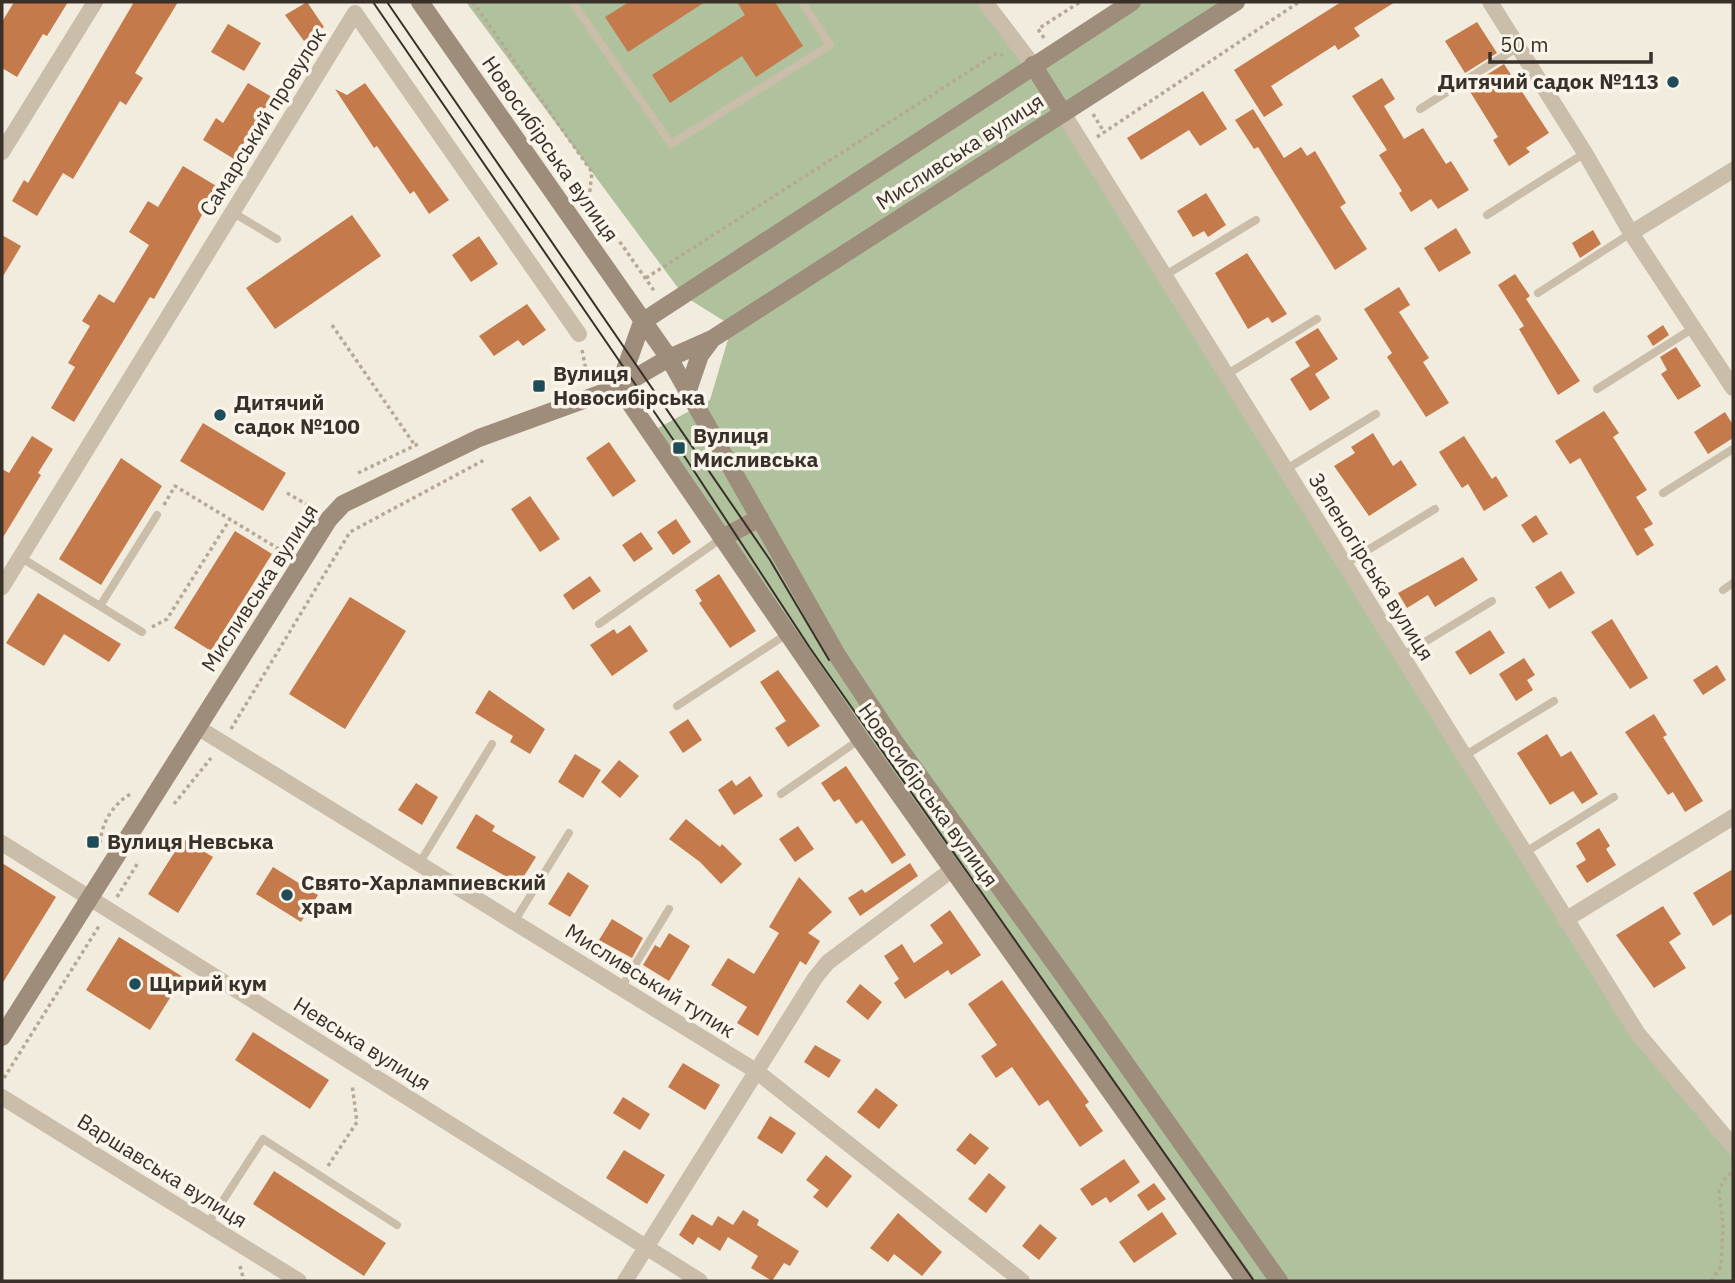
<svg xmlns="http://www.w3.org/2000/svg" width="1735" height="1283" font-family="'IBM Plex Sans',sans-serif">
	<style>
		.green { fill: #b0c19e }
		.building { fill: #c47a4a }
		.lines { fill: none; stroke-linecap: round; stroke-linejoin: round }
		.path { stroke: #b6a894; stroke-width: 3.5; stroke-dasharray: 3.5 3.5; stroke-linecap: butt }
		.lane { stroke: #cabda9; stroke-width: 8 }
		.street { stroke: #cabda9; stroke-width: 16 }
		.secondary { stroke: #9e8d7b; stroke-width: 18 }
		.tram { stroke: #383029; stroke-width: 2 }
		.poi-dot { fill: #1f4c59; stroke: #faf5ea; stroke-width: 2.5 }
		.labels { text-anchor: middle; stroke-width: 7; stroke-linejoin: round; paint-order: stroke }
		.poi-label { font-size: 21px; font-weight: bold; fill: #383029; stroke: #faf5ea; text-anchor: start }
		.street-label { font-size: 21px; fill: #383029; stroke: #faf5ea }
	</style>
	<rect width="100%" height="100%" fill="#f2ecde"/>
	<path class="green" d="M466 2H985L1033 65 1132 2H1236L1063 112 1638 1034 1733 1146V1281H1245L643 436 710 400 732 326 684 296Z"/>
	<path class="building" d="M14 2H68L47 36 43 34 17 77 2 68V22Z
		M134 2H178L135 73 143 78 126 105 120 101 73 179 63 173 37 216 12 201 24 180 28 183Z
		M307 2 324 27 304 41 285 15Z
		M629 2H705L628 52 605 17Z
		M737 2H775L803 46 756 77 742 56 670 103 652 75 745 15Z
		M1341 2H1395L1354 28 1360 36 1338 50 1335 45 1271 86 1283 105 1264 117 1234 70Z
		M1477 22 1497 53 1465 73 1445 41Z
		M228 24 261 43 244 71 211 52Z
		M1504 64 1549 133 1526 148 1530 152 1509 166 1493 140 1498 137 1469 90 1474 87 1472 84Z
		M1382 78 1395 99 1384 106 1404 139 1423 128 1446 164 1451 161 1469 190 1438 209 1431 199 1411 212 1399 193 1402 191 1379 155 1387 150 1352 96Z
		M248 83 272 97 234 159 203 140 216 118 223 123Z
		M365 83 449 200 429 214 414 191 410 194 377 146 374 148 335 89 347 95Z
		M1203 91 1227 129 1200 146 1189 130 1141 160 1127 138Z
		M1253 109 1284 158 1301 147 1307 156 1315 151 1346 203 1340 207 1367 249 1335 270 1258 147 1254 149 1235 120Z
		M183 166 218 187 154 299 150 297 74 422 51 408 75 367 68 363 90 326 82 321 99 294 114 303 149 245 129 232 148 201 158 207Z
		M1206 193 1226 225 1208 237 1204 231 1193 237 1177 211Z
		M352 215 381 256 275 329 246 288Z
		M1456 228 1471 253 1439 272 1424 248Z
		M1593 230 1601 244 1580 258 1572 243Z
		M2 235 21 246 2 278Z
		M479 236 498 264 471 282 452 255Z
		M1247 253 1287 314 1272 323 1268 317 1248 329 1215 273Z
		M1515 274 1530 296 1526 299 1580 381 1558 395 1519 329 1524 326 1498 285Z
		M1399 287 1410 305 1399 312 1429 358 1423 362 1449 403 1426 417 1387 357 1392 353 1364 309Z
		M527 304 546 330 523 346 518 340 494 356 479 336Z
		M1663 325 1669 335 1653 346 1647 336Z
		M1318 328 1338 359 1315 374 1295 342Z
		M1676 347 1701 386 1678 400 1661 374 1667 370 1660 357Z
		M1310 366 1330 398 1310 411 1290 379Z
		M1604 411 1619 433 1613 437 1647 490 1636 497 1653 524 1644 529 1654 545 1637 556 1580 458 1570 464 1555 441Z
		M1725 412 1733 425V438L1708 454 1694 432Z
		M203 423 286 473 263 511 180 461Z
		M1373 433 1393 466 1401 460 1417 485 1369 516 1334 466 1355 453 1351 447Z
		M32 436 53 449 38 473 41 475 2 539V469L9 473Z
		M1464 436 1492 479 1496 476 1508 496 1484 511 1468 484 1462 488 1439 452Z
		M609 442 636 481 613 497 586 458Z
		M121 458 162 486 101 585 59 559Z
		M530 496 560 539 540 552 511 509Z
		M1536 515 1548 534 1533 543 1521 525Z
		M676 519 691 542 673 555 657 532Z
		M235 531 272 554 211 651 174 628Z
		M641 532 653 549 634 562 622 545Z
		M1463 557 1478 580 1435 607 1428 595 1407 608 1398 593Z
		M1561 571 1575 593 1549 609 1535 587Z
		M719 574 756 631 730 648 699 603 702 601 695 590Z
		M590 576 601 591 573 610 563 595Z
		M38 593 121 644 109 662 64 634 44 666 6 643Z
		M350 597 406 631 345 729 289 694Z
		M1612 619 1648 678 1630 689 1591 632Z
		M630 625 648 651 612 676 590 645 614 629 617 634Z
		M1490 630 1505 653 1470 675 1455 652Z
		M1524 658 1535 675 1527 680 1533 690 1516 701 1499 674Z
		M1717 665 1726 680 1703 695 1693 680Z
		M778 670 820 726 788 747 775 728 786 721 760 682Z
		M489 690 545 729 530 754 510 742 513 736 475 713Z
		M1654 714 1667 735 1663 737 1703 801 1685 812 1673 792 1668 795 1625 732Z
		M688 719 702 740 683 753 669 732Z
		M1547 734 1561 757 1571 751 1598 794 1582 804 1573 791 1550 805 1517 753Z
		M575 754 601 770 583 798 558 782Z
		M619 760 639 776 620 798 601 782Z
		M846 766 906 855 892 864 862 820 856 824 839 799 834 802 821 783Z
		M750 776 763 796 734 815 718 790 732 780 736 786Z
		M416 783 438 797 422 825 398 810Z
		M476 814 495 826 492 831 536 857 519 884 456 848Z
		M686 819 720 847 722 844 742 864 721 884 700 862 669 839Z
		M798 826 814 849 795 862 779 839Z
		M1599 828 1610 846 1606 849 1616 865 1587 883 1576 866 1586 860 1576 843Z
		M183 839 213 857 178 913 148 894Z
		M2 863 56 897 2 984Z
		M910 863 918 876 860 916 848 898 862 889 865 893Z
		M273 867 318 895 301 922 256 894Z
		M1733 869V913L1713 926 1693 893Z
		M568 872 589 886 570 917 548 904Z
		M799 877 832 912 808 933 820 941 806 965 800 961 758 1036 737 1023 747 1007 711 985 728 958 754 974 779 933 769 927Z
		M1663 906 1681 934 1669 942 1686 968 1654 988 1616 935Z
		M950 910 981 955 951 975 948 970 905 999 894 983 899 979 884 956 902 944 914 963 943 943 930 925Z
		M612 919 643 938 632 958 599 940Z
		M669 933 690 946 669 981 643 965 655 945 660 948Z
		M119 937 183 977 150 1030 86 990Z
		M1002 980 1089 1102 1085 1105 1103 1131 1080 1147 1048 1100 1039 1106 1012 1067 996 1078 981 1056 997 1045 968 1004Z
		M860 984 882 1002 868 1020 846 1002Z
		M253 1032 329 1080 310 1109 235 1060Z
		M815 1045 841 1060 829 1078 804 1062Z
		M683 1063 720 1085 705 1110 668 1087Z
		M876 1088 898 1105 879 1129 857 1112Z
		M623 1097 650 1114 640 1130 613 1113Z
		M770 1116 796 1133 782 1154 757 1138Z
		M970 1133 989 1148 975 1165 956 1150Z
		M624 1150 665 1175 647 1204 606 1178Z
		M826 1155 852 1176 827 1208 813 1197 819 1190 806 1180Z
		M1124 1159 1140 1182 1110 1203 1106 1197 1092 1206 1080 1189Z
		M274 1171 386 1243 364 1276 253 1204Z
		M989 1173 1006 1187 986 1213 968 1199Z
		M1154 1183 1166 1199 1148 1211 1137 1195Z
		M743 1210 759 1220 757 1225 799 1251 790 1266 784 1263 772 1281 751 1268 758 1256 728 1237 720 1251 698 1237 693 1245 679 1235 692 1214 712 1226 718 1216 733 1225Z
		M1162 1212 1177 1234 1134 1263 1119 1242Z
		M898 1213 942 1252 922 1276 894 1254 888 1262 870 1248Z
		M1040 1224 1057 1238 1039 1260 1022 1246Z"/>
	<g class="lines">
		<path class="path" d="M473 2 592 172 589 198 655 292
			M1044 38 1038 29 1080 2
			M1093 114 1104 132
			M1097 137 1299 2
			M646 278 996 54 1003 55
			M332 325 414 444
			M582 350 588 380
			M358 473 420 443
			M287 493 313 508
			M164 505 175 486 284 552
			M152 627 167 619 230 519
			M231 729 350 532 486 459
			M174 804 211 758
			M100 843C102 821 114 803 132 793
			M117 897 139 861
			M4 1078 99 926
			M328 1166 357 1122 352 1084
			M240 1266 244 1281
			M1711 1281 1721 1266 1723 1225 1719 1190 1726 1177 1733 1172"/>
		<path class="lane" d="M572 2 671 144 830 45 802 2
			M1420 109 1518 47
			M232 212 277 239
			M1487 215 1585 153
			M1164 276 1256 220
			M1538 293 1631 233
			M1226 375 1317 319
			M1597 389 1695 327
			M1285 470 1376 414
			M1663 493 1733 449
			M20 557 142 632
			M1345 564 1435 509
			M1723 590 1733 583
			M100 606 157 515
			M599 624 722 538
			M1402 656 1492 601
			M677 706 787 634
			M1464 756 1554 701
			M781 794 859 740
			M1524 853 1614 797
			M419 864 492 744
			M514 922 569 833
			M621 988 669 909
			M207 1225 263 1139 397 1225"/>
		<path class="street" d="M985 2 1033 65
			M1490 2 1585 153 1631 233 1733 388
			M1063 113 1638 1034 1733 1146
			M2 152 95 2
			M1631 233 1733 170
			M2 587 355 13 579 334
			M197 727 756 1071 1022 1281
			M2 843 700 1281
			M1565 920 1733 817
			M2 1097 299 1281
			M625 1281 815 978 828 962 953 869"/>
		<path class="secondary" d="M420 2 669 358 837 655 894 741 1061 972 1279 1281
			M1033 65 1063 113
			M642 322 1132 2
			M619 387 860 739 1245 1281
			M619 387 642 322
			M688 390 700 355 712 339
			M722 538 760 518
			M2 1037 329 519 343 504 479 438 619 387 669 358 712 339 1236 2"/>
		<path class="tram" d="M373 2 679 448 810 648 1254 1281
			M387 2 770 560 829 660"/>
	</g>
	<g class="poi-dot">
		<circle cx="1673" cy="82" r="7"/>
		<rect x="532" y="379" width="14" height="14" rx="3.5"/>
		<circle cx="220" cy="415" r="7"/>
		<rect x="672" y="441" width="14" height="14" rx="3.5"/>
		<rect x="86" y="835" width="14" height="14" rx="3.5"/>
		<circle cx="287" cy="895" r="7"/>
		<circle cx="135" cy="984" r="7"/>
	</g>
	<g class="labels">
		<g class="poi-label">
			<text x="1659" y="89" text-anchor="end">Дитячий садок №113</text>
			<text x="553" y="381">Вулиця<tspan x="553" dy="24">Новосибірська</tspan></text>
			<text x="234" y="410">Дитячий<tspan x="234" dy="24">садок №100</tspan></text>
			<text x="693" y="443">Вулиця<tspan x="693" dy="24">Мисливська</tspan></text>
			<text x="107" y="849">Вулиця Невська</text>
			<text x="301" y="890">Свято-Харлампиевский<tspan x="301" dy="24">храм</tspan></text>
			<text x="149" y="991">Щирий кум</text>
		</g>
		<g class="street-label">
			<text transform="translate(263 122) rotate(-58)" y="7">Самарський провулок</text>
			<text transform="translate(550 149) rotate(55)" y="7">Новосибірська вулиця</text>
			<text transform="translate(960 152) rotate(-33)" y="7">Мисливська вулиця</text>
			<text transform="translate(1371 567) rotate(58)" y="7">Зеленогірська вулиця</text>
			<text transform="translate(260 588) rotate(-57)" y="7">Мисливська вулиця</text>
			<text transform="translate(928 795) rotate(54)" y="7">Новосибірська вулиця</text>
			<text transform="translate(650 981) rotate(32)" y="7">Мисливський тупик</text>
			<text transform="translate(362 1044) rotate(32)" y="7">Невська вулиця</text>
			<text transform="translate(162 1171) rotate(32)" y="7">Варшавська вулиця</text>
		</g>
	</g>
	<rect width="1735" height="1283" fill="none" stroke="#383029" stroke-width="7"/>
	<path d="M1490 52v10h161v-10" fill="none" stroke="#383029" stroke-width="3.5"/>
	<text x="1500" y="52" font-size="21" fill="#383029" stroke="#faf5ea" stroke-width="5" paint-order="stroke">50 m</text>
</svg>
